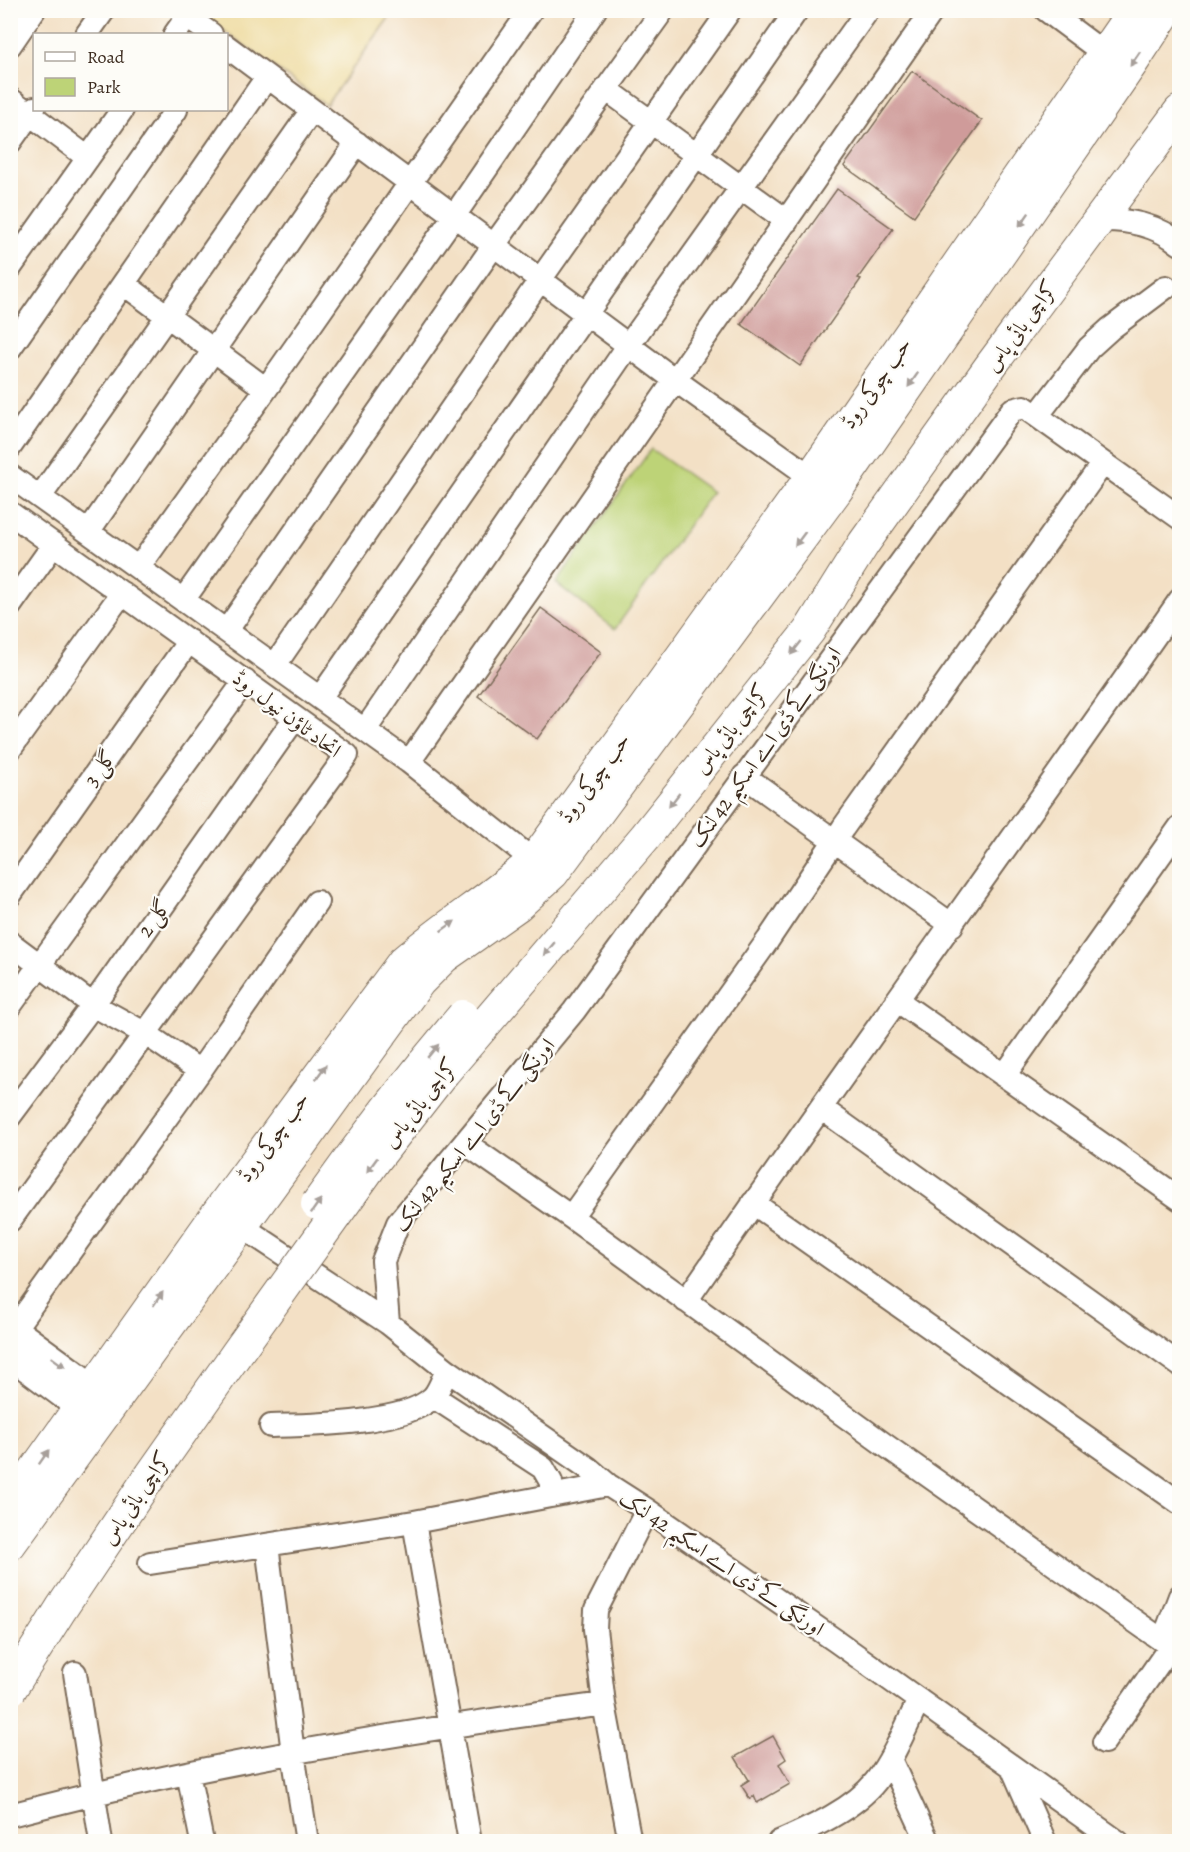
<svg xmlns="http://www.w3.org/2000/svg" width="1190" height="1852" font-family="Alegreya,Amiri,serif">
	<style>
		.green { fill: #bdd377; stroke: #7c7e4a; stroke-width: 1.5 }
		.sand { fill: #eeda9e; stroke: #94825e; stroke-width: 1.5 }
		.building { fill: #cf9b9a }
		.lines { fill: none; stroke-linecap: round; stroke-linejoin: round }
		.minor-casing { stroke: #7b6a58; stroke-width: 26 }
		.major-casing { stroke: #7b6a58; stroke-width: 32 }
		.highway-casing { stroke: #7b6a58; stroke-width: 34 }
		.minor { stroke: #fff; stroke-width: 22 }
		.major { stroke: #fff; stroke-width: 28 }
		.highway { stroke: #fff; stroke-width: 32 }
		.highway-bridge-casing { stroke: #7b6a58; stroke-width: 34; stroke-linecap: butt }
		.highway-bridge { stroke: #fff; stroke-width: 32 }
		.oneway { fill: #a79f9a }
		.labels { text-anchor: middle; stroke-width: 4.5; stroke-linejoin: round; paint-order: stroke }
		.street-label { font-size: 21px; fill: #3b2a1e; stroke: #fdfcf7 }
	</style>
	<rect width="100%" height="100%" fill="#fdfcf7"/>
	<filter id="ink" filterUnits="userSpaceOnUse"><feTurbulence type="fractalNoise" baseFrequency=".0167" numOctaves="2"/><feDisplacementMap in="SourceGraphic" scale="12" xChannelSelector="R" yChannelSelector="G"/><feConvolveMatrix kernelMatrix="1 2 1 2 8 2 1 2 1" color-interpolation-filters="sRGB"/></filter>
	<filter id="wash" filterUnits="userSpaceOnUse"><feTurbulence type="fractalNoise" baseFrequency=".008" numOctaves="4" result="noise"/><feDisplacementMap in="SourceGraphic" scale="24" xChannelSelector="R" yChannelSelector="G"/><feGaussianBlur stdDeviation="1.35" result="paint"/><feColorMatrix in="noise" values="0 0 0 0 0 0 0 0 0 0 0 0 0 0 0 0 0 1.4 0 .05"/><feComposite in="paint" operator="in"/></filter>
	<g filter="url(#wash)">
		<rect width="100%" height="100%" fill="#f3e0c5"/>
		<path class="green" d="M651 449 712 492 615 629 556 583Z"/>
		<path class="sand" d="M202 10 394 11 326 105 200 13Z"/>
		<g id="blocks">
			<path class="building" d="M912 71 982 121 914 216 844 166Z
				M837 189 893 229 858 278 861 279 800 366 741 324Z
				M541 608 601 652 537 739 478 696Z
				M773 1736 786 1759 779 1764 790 1784 757 1803 754 1796 750 1799 741 1785 749 1780 735 1757Z"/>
		</g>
	</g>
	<g filter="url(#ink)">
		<use href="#blocks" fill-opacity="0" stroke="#7b6a58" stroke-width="1.5"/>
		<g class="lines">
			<defs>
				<path id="minor" d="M1046 10 1105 54
					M187 17 211 34
					M87 34 104 10
					M175 34 192 10
					M10 45 34 10
					M226 46 675 380 811 477
					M606 89 787 221
					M10 99 88 158
					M10 142 34 108
					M1099 220C1127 219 1158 225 1180 244
					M10 268 122 110
					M124 284 266 389
					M10 348 176 110
					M1037 416 1089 348 1110 329 1166 287
					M10 447 267 77
					M10 476 409 762 534 861 546 869
					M40 497 312 110
					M10 513 347 755 10 1220
					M88 532 357 143
					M139 567 266 389 531 10
					M184 599 454 216 595 10
					M10 606 54 544
					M227 630 494 245 663 10
					M275 665 540 280 730 10
					M320 698 797 10
					M365 730 628 346 868 10
					M10 749 122 593
					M409 762 933 10
					M744 776 952 925
					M10 895 189 641
					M10 943 93 1005 146 1034 200 1071
					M898 1001 1180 1199
					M10 1006 245 681
					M1004 1076 1180 827
					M821 1108 1180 1365
					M10 1116 93 1005 295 718
					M465 1143 571 1217 885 1445 1180 1653
					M753 1203 1180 1503
					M571 1217 768 940 843 828 1103 463
					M229 1218 388 1323
					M686 1301C848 1065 1017 835 1180 600
					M10 1335 200 1071 317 902
					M434 1397 543 1468 551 1482V1496
					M271 1426C309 1425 405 1424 432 1398 439 1392 443 1378 447 1370
					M414 1522 470 1842
					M267 1545 293 1753 307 1842
					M150 1563 414 1522 608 1485
					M1163 1641 1180 1596
					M75 1673 101 1842
					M1104 1742 1170 1647
					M890 1759 928 1842
					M1012 1767 1045 1842
					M188 1773 202 1842
					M10 1815C69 1800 128 1785 187 1773 325 1744 465 1723 604 1704
					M630 1842 604 1704 595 1629 596 1610 647 1510
					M779 1842C811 1828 854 1809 876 1781 894 1757 906 1727 919 1700
					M1118 1842 836 1641 647 1510 608 1485 588 1468 447 1370 388 1323 383 1261 398 1223 574 1011 1012 410 1024 407 1037 416 1180 518"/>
				<path id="major" d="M10 1328 110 1401
					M10 1354 98 1420"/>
				<path id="highway" d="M829 599 864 543 989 368 1180 111
					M10 1505 219 1211 403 962C445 926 492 897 534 861L811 477 1134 10
					M10 1544 419 982 444 957 518 905 553 873 836 491 1132 63 1167 10"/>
			</defs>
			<use href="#minor" class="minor-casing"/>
			<use href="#major" class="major-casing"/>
			<use href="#highway" class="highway-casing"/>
			<use href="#minor" class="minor"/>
			<use href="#major" class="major"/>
			<use href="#highway" class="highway"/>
			<defs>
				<path id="highway-bridge" d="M317 1204C363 1139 411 1077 463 1016
					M10 1690 61 1609 142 1488 237 1353 376 1159 444 1072 645 837 809 631 829 599"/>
			</defs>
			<use href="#highway-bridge" class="highway-bridge-casing"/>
			<use href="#highway-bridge" class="highway-bridge"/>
		</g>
		<defs><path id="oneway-solid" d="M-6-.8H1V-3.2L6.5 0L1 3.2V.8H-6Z" transform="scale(1.5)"/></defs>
		<g class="oneway">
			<use href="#oneway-solid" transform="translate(1135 59) rotate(124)"/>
			<use href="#oneway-solid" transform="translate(1024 220) rotate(125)"/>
			<use href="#oneway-solid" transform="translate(913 380) rotate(125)"/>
			<use href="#oneway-solid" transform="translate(800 539) rotate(127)"/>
			<use href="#oneway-solid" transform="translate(796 648) rotate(128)"/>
			<use href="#oneway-solid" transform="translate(674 800) rotate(128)"/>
			<use href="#oneway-solid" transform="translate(448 926) rotate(-35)"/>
			<use href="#oneway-solid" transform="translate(549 949) rotate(130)"/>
			<use href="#oneway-solid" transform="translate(433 1051) rotate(-50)"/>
			<use href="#oneway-solid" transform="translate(321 1072) rotate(-54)"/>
			<use href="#oneway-solid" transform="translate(372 1165) rotate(126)"/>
			<use href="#oneway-solid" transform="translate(316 1206) rotate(-55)"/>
			<use href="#oneway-solid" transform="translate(158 1299) rotate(-55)"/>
			<use href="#oneway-solid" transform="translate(58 1362) rotate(36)"/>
			<use href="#oneway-solid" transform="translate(44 1457) rotate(-55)"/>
		</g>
	</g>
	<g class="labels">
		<g class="street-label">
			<text transform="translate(1021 326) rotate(-54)" y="7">کراچی بائی پاس</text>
			<text transform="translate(876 383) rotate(-55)" y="7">حب چوکی روڈ</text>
			<text transform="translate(287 714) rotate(37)" y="7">اتحاد ٹاؤن نیول روڈ</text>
			<text transform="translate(731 729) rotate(-52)" y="7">کراچی بائی پاس</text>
			<text transform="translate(765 747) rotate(-54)" y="7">اورنگی کے ڈی اے اسکیم 42 لنک</text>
			<text transform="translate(100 768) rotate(-55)" y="7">گلی 3</text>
			<text transform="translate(594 778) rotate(-54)" y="7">حب چوکی روڈ</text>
			<text transform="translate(154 918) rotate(-55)" y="7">گلی 2</text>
			<text transform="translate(420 1103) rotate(-52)" y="7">کراچی بائی پاس</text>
			<text transform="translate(474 1135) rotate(-51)" y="7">اورنگی کے ڈی اے اسکیم 42 لنک</text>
			<text transform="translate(273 1137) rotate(-54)" y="7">حب چوکی روڈ</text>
			<text transform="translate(136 1498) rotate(-56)" y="7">کراچی بائی پاس</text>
			<text transform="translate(722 1563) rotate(34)" y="7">اورنگی کے ڈی اے اسکیم 42 لنک</text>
		</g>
	</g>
	<rect width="1190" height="1852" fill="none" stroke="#fdfcf7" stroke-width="36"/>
	<rect x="33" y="33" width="195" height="78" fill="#fdfcf7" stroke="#afa8a0" stroke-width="1.5"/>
	<rect x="45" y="52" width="30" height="9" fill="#ffffff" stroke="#afa8a0" stroke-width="1.5"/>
	<text x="87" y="63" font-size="18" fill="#3b2a1e">Road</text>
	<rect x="45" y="78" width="30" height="18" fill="#bdd377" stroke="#afa8a0" stroke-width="1.5"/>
	<text x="87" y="93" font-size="18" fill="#3b2a1e">Park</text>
</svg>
